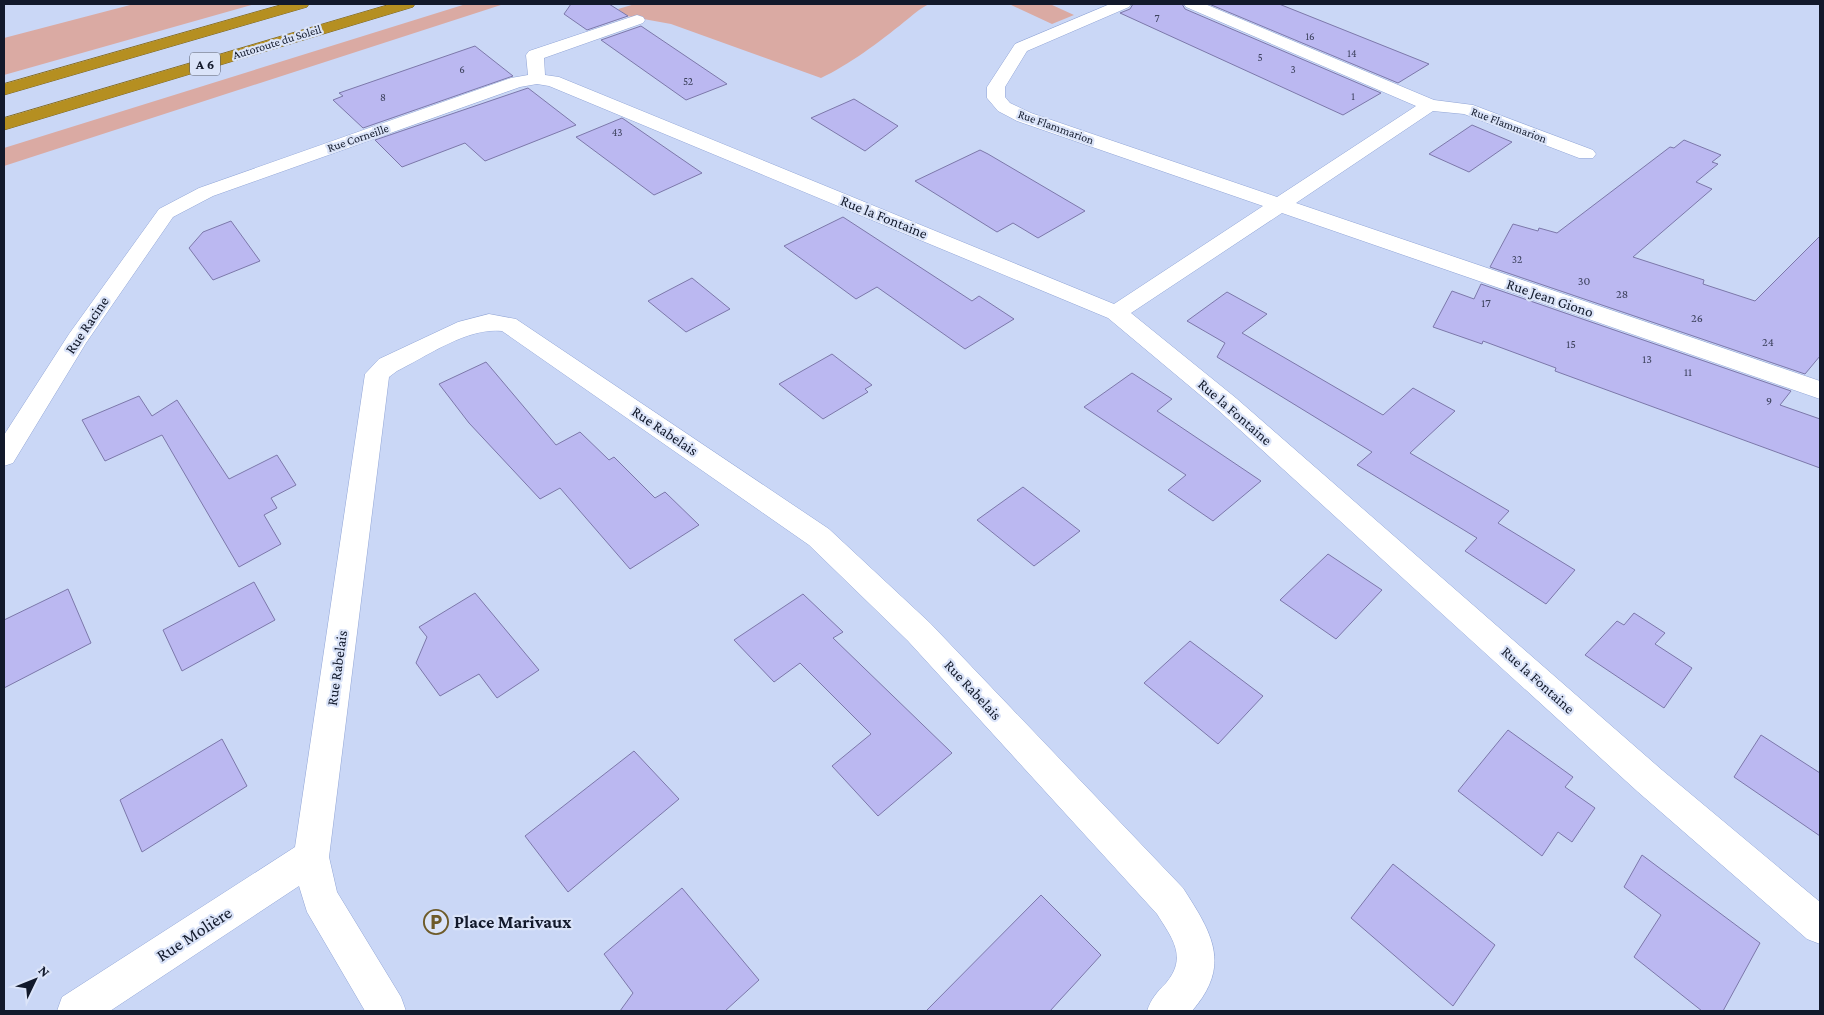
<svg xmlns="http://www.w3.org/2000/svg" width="1824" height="1015" font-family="'Crimson Pro',serif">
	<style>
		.green { fill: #daaaa3 }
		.building { fill: #bbb8f1; stroke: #7c78aa }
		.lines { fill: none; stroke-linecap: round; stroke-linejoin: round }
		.minor-casing { stroke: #91a5d6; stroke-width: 1 }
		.highway-casing { stroke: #7c6624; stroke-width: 1 }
		.minor { fill: #fff; fill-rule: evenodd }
		.highway { fill: #b58f21; fill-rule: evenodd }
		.labels { text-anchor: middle; stroke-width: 4.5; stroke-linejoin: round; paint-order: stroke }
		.far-number-label { font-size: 11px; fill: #3c415c }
		.far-street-label { font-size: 12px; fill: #12192b; stroke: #dbe4f9 }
		.number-label { font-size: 12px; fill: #3c415c }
		.shield { fill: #dbe4f9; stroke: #4e5669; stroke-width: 1 }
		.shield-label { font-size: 14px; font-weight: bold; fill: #12192b }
		.street-label { font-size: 15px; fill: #12192b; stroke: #dbe4f9 }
		.near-poi-label { font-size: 18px; font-weight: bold; fill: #12192b; stroke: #dbe4f9; text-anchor: start }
		.near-street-label { font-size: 18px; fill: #12192b; stroke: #dbe4f9 }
	</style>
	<rect width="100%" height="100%" fill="#cad7f6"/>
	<path class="green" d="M134 4H255L4 75V38Z
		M466 4H504L4 166V148Z
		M635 4H929C919 9 913 15 904 22 881 41 847 66 821 78L671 24 627 16 618 9Z
		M1009 4H1050L1074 15 1052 24Z"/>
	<path class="building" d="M571 4H609L628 16 587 30 564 14Z
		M1133 4H1182L1185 9 1381 93 1343 115 1120 13 1130 9Z
		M1209 4H1279L1429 64 1398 83Z
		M641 26 727 84 686 100 601 40Z
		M475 46 513 76 363 128 333 100 343 96 339 93Z
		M528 88 576 125 485 161 465 143 402 167 375 140Z
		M854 99 898 126 865 151 811 118Z
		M622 118 625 120 702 173 654 195 576 137Z
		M1472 125 1512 142 1469 172 1429 154Z
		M1684 140 1721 155 1712 162 1718 164 1696 182 1712 189 1633 257 1704 280 1703 284 1755 301 1820 236V356L1805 374 1490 267 1513 224 1538 231 1539 228 1557 233 1670 147 1674 148Z
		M980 150 988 154 1085 211 1038 238 1013 223 997 232 915 181Z
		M843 217 972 301 979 296 1014 319 965 349 877 287 856 299 784 246Z
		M231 221 260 261 213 280 189 248 203 232Z
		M692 278 730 309 686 332 648 301Z
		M1481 284 1791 391 1780 405 1820 419V468L1555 371 1556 368 1483 341 1482 344 1433 327 1452 291 1474 299Z
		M1227 292 1267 314 1242 333 1383 415 1413 388 1455 411 1410 453 1509 511 1498 523 1575 570 1546 604 1465 551 1477 538 1357 465 1372 452 1217 357 1225 343 1187 321Z
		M832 354 872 385 865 389 868 392 823 419 779 384Z
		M486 362 556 445 580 432 609 460 614 457 655 498 665 492 699 525 630 569 560 488 540 499 469 423 439 384Z
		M1132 373 1172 399 1157 411 1261 481 1213 521 1168 490 1186 475 1084 407Z
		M139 396 152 416 177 400 229 479 277 455 296 485 271 498 277 508 264 515 281 544 239 567 162 435 105 461 82 420Z
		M1023 487 1080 531 1034 566 977 520Z
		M1328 554 1382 590 1336 639 1280 600Z
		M254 582 275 620 182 671 163 630Z
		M68 589 91 643 4 688V620Z
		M475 593 539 670 497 698 479 674 440 696 416 663 427 637 419 627Z
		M803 594 843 632 833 638 952 753 878 816 832 766 871 734 800 663 774 682 734 640Z
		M1634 613 1665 633 1655 644 1692 668 1664 708 1585 655 1617 621 1624 625Z
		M1190 641 1263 696 1218 744 1144 683Z
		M1508 730 1573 777 1565 787 1595 808 1572 842 1558 832 1542 856 1458 791Z
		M1761 735 1820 773V836L1734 777Z
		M222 739 247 786 142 852 120 800Z
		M634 751 679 799 568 892 525 836Z
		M1642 855 1760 943 1723 1011H1702L1634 957 1661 915 1624 887Z
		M1393 864 1495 945 1453 1006 1351 918Z
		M682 888 759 980 725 1011H620L633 993 604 954Z
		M1041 895 1101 955 1050 1011H926Z"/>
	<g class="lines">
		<defs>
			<path id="minor" d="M1110 4H1131L1129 7 1027 51 1005 87V97L1010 103 1031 113 1277 197 1416 106 1186 7 1184 4H1205L1434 100 1473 105 1593 150 1596 154 1593 158H1579L1464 114 1433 111 1296 203 1820 381V399L1282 213 1131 313 1236 398 1662 770 1820 902V944L1807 939 1638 792 1218 410 1108 318 549 86 537 84 520 87 213 196 173 217 86 343 13 463 4 466V435L69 334 159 209 199 188 511 78 528 75 526 55 529 51 637 15 643 17 645 20 643 23 544 58 545 75 559 77 1114 304 1263 206 1017 121 998 111 987 98V87L1015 44Z
				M489 314 516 319 829 529 930 623 1183 888C1212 933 1232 965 1192 1011H1147C1151 999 1157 992 1166 983 1188 957 1172 938 1157 914L908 641 809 545 502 331C468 327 427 356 397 371L389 377 329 857 337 892 401 997 406 1011H365L307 912 299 886 110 1011H57L62 997 295 847 365 374 379 359 458 322Z"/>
			<path id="highway" d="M284 4H309L307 7 4 95V84Z
				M391 4H415L413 7 4 130V118Z"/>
		</defs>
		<use href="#minor" class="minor-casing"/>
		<use href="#highway" class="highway-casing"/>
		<use href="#minor" class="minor"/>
		<use href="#highway" class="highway"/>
	</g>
	<defs>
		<symbol id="parking-ring" viewBox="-11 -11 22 22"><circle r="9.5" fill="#dbe4f9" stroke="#6e5b29" stroke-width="1.5"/><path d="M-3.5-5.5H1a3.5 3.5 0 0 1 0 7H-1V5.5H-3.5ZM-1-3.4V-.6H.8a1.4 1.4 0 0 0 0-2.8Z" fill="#6e5b29"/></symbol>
	</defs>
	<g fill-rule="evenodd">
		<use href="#parking-ring" x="422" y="908" width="28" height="28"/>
	</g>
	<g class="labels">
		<g class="far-number-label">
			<text x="1157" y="22">7</text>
			<text x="1310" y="40">16</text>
			<text x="1352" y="57">14</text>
			<text x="1260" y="61">5</text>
			<text x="462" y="73">6</text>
			<text x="1293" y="73">3</text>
			<text x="688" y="85">52</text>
			<text x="1353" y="100">1</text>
			<text x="383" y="101">8</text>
			<text x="617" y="136">43</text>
			<text x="1517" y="263">32</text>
		</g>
		<g class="far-street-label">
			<text transform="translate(277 42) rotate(-17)" y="4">Autoroute du Soleil</text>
			<text transform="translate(1509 125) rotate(21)" y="4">Rue Flammarion</text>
			<text transform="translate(1056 127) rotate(20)" y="4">Rue Flammarion</text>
			<text transform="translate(358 138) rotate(-19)" y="4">Rue Corneille</text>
		</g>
		<g class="number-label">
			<text x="1584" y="285">30</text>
			<text x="1622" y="298">28</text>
			<text x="1486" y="307">17</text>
			<text x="1697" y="322">26</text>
			<text x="1768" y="346">24</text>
			<text x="1571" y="348">15</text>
			<text x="1647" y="363">13</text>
			<text x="1688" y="376">11</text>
			<text x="1769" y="405">9</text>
		</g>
		<rect class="shield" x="190" y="52.5" width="30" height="23" rx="4"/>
		<g class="shield-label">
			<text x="205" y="69">A 6</text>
		</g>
		<g class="street-label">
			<text transform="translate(884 217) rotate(22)" y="5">Rue la Fontaine</text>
			<text transform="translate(1550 298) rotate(19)" y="5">Rue Jean Giono</text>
			<text transform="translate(87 325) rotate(-56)" y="5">Rue Racine</text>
			<text transform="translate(1235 412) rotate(41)" y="5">Rue la Fontaine</text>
			<text transform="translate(665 431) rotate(34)" y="5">Rue Rabelais</text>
			<text transform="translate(337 668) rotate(-82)" y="5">Rue Rabelais</text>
			<text transform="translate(1538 680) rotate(42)" y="5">Rue la Fontaine</text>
			<text transform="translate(973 690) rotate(47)" y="5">Rue Rabelais</text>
		</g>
		<g class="near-poi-label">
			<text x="454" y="928">Place Marivaux</text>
		</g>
		<g class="near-street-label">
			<text transform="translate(194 934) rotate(-33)" y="6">Rue Molière</text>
		</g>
	</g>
	<rect width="1824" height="1015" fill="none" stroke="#12192b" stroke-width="10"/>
	<g transform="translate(35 980) rotate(47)" stroke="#dbe4f9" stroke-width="4" paint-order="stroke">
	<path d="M0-4L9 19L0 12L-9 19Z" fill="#12192b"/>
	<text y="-8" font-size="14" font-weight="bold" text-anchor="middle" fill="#12192b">N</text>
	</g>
</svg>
